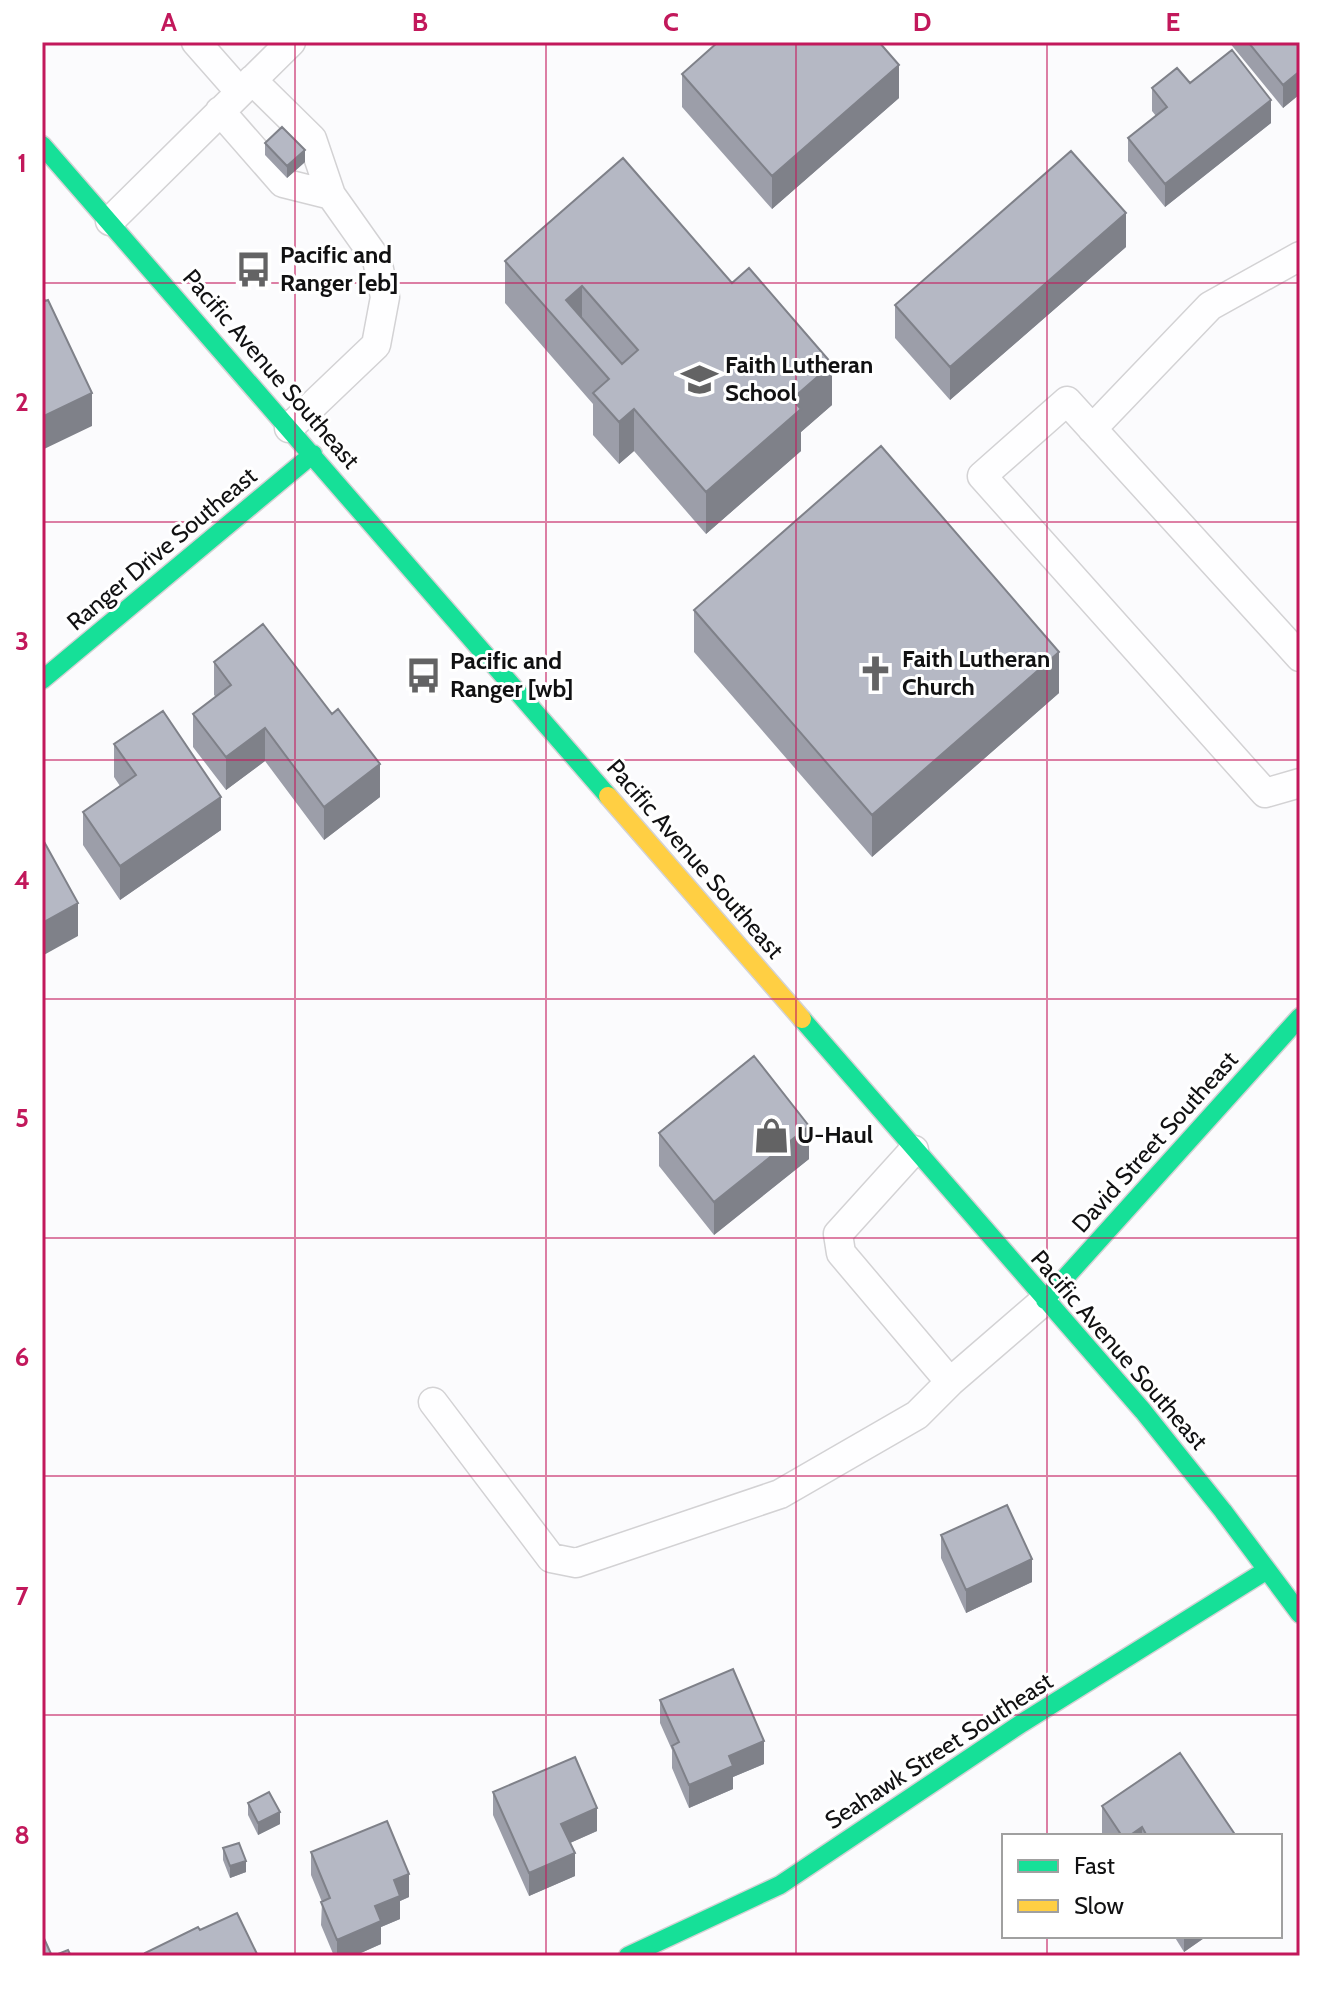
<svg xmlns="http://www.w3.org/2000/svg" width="1342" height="1998" font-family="Cabin,sans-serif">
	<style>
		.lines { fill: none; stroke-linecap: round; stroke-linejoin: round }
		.lane-casing { stroke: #d3d2d4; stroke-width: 31 }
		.fast-casing { stroke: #d3d2d4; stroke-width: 21 }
		.slow-casing { stroke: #d3d2d4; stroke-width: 21 }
		.lane { stroke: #fefeff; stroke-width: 28 }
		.fast { stroke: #16e098; stroke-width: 18 }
		.slow { stroke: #ffcf43; stroke-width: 18 }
		.wall { fill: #9c9ea9 }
		.shaded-wall { fill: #7f8189 }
		.building { fill: #b5b8c4; stroke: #7f8189; stroke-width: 2; fill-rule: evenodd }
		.grid { fill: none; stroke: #c2185b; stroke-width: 2; stroke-opacity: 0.55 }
		.labels { text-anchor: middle; stroke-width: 6; stroke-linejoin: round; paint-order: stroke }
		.poi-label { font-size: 24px; font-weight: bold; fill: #111112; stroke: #fff; text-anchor: start }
		.street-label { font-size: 24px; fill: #111112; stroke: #fff }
		.neatline { fill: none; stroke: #c2185b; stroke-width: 3 }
		.grid-label { font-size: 26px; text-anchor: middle; font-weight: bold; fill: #c2185b }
	</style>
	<rect width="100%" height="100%" fill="#fbfbfd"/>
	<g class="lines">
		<defs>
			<path id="lane" d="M196 42 240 92
				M220 111 283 183 331 195 312 139 252 80
				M110 221 291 42
				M289 428 376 345 385 297 377 260 331 195
				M1092 429 1210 306 1300 256
				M1300 657 1067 401 982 476 1265 793 1300 783
				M914 1150 838 1234 841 1253 950 1382
				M433 1402 551 1558 576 1563 780 1494 917 1415 950 1382 1045 1300"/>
			<path id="fast" d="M42 145 608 796
				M42 680 313 454
				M802 1019 1143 1411 1223 1511 1300 1614
				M1045 1300 1300 1017
				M628 1956 780 1885 1022 1723 1267 1570"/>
			<path id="slow" d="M608 796 802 1019"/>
		</defs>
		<use href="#lane" class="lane-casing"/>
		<use href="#fast" class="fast-casing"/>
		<use href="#slow" class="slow-casing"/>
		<use href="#lane" class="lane"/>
		<use href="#fast" class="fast"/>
		<use href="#slow" class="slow"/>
	</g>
	<path class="wall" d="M1229 42H1300V94L1283 108Z
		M682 74 899 98 772 209 682 107Z
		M1190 83 1271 123 1165 207 1128 161V138L1156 116 1152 111V88Z
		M265 143 305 162 287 178 265 155Z
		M623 158 832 405 801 432V451L706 534 634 451 619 464 593 435V404L505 303V261Z
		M1126 247 950 400 895 338V305Z
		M694 610 1059 693 872 857 694 652Z
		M214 662 380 797 324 840 265 761 226 790 193 747V714L216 697 214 695Z
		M114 744 221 830 120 900 83 845V812L120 786 114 777Z
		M659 1133 809 1159 714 1235 659 1166Z
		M941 1535 1032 1582 966 1613 941 1558Z
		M660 1700 764 1764 733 1777V1789L689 1808 672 1768V1750L660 1723Z
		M493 1792 597 1831 570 1843 575 1876 529 1896 493 1815Z
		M248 1803 280 1824 258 1835 248 1815Z
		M1102 1806 1236 1836H1102Z
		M223 1848 246 1872 230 1878 223 1860Z
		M311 1852 409 1897 400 1901V1919L381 1927V1944L354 1956H334L321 1925 322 1902 311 1875Z
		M1174 1936H1207L1184 1952Z"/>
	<path class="shaded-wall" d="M899 65V98L772 209V176Z
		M1300 71V94L1283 108V85Z
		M1271 100V123L1165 207V184Z
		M305 150V162L287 178V166Z
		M1126 213V247L950 400V367Z
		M582 286V328L566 300Z
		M832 364V405L801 432V451L706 534V492L792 399Z
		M92 393V426L42 450V417Z
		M634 409V451L619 464V422Z
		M1059 652V693L872 857V815Z
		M265 728V761L226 790V757Z
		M380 764V797L324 840V807Z
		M221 797V830L120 900V866Z
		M78 903V936L42 956V923Z
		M809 1126V1159L714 1235V1202Z
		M1032 1559V1582L966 1613V1590Z
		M764 1741V1764L733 1777V1789L689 1808V1785L729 1756Z
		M597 1808V1831L561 1847V1824Z
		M280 1812V1824L258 1835V1823Z
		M1142 1827V1836H1129Z
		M575 1853V1876L529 1896V1873Z
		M246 1861V1872L230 1878V1866Z
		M409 1874V1897L400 1901V1919L381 1927V1944L354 1956H337V1940L375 1906 394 1880Z
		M1184 1936H1207L1184 1952Z"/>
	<path class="building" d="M718 42H879L899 65 772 176 682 74Z
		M1248 42H1300V71L1283 85Z
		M1232 50 1271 100 1165 184 1128 138 1167 107 1152 88 1177 68 1190 83Z
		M282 127 305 150 287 166 265 143Z
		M1071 151 1126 213 950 367 895 305Z
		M623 158 732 283 749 268 832 364 792 399 801 409 706 492 634 409 619 422 593 393 609 379 505 261ZM582 286 638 350 622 364 566 300Z
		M42 295 45 301 48 300 92 393 42 417Z
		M881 446 1059 652 872 815 694 610Z
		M263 624 332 714 338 709 380 764 324 807 265 728 226 757 193 714 231 685 214 662Z
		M163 711 221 797 120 866 83 812 136 775 114 744Z
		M42 838 78 903 42 923Z
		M754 1056 809 1126 714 1202 659 1133Z
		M1007 1505 1032 1559 966 1590 941 1535Z
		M733 1669 764 1741 729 1756 733 1766 689 1785 672 1746 679 1742 660 1700Z
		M1180 1753 1236 1836H1147L1142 1827 1129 1836H1122L1102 1806Z
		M575 1757 597 1808 561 1824 575 1853 529 1873 493 1792Z
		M269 1792 280 1812 258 1823 248 1803Z
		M387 1821 409 1874 394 1880 400 1896 375 1906 381 1921 337 1940 321 1902 330 1898 311 1852Z
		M239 1843 246 1861 230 1866 223 1848Z
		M237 1913 258 1956H146L145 1953 198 1927 200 1930Z
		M42 1934 52 1956H42Z
		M68 1950 71 1956H53Z"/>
	<path class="grid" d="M295 42V1956M546 42V1956M796 42V1956M1047 42V1836M42 283H1300M42 522H1300M42 760H1300M42 999H1300M42 1238H1300M42 1476H1300M42 1715H1300M1047 1936V1956"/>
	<defs>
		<symbol id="bus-bare" viewBox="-9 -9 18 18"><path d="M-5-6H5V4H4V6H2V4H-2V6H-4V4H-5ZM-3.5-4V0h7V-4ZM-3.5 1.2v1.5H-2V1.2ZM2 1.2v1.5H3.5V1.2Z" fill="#636364" stroke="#fff" stroke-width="2.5" paint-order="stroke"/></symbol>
		<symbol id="school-bare" viewBox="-9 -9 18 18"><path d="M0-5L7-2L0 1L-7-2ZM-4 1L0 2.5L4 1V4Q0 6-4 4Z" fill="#636364" stroke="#fff" stroke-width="2.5" paint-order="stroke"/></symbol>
		<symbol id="church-bare" viewBox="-9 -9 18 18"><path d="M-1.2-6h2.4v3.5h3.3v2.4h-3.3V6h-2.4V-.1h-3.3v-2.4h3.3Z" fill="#636364" stroke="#fff" stroke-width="2.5" paint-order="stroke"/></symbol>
		<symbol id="shop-bare" viewBox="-9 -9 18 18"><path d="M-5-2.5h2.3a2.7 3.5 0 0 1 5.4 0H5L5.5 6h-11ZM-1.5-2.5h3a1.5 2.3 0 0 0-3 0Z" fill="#636364" stroke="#fff" stroke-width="2.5" paint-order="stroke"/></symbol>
	</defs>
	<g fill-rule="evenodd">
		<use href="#bus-bare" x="228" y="244" width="51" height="51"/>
		<use href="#school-bare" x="674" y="354" width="51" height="51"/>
		<use href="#church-bare" x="850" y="648" width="51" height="51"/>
		<use href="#bus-bare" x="398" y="650" width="51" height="51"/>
		<use href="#shop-bare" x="746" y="1110" width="51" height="51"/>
	</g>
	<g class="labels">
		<g class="poi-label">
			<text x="280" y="263">Pacific and<tspan x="280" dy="28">Ranger [eb]</tspan></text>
			<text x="725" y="373">Faith Lutheran<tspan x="725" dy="28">School</tspan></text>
			<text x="902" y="667">Faith Lutheran<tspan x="902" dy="28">Church</tspan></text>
			<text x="450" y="669">Pacific and<tspan x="450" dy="28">Ranger [wb]</tspan></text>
			<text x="797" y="1143">U-Haul</text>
		</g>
		<g class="street-label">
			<text transform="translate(271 369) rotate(49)" y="8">Pacific Avenue Southeast</text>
			<text transform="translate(162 549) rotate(-40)" y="8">Ranger Drive Southeast</text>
			<text transform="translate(695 859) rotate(49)" y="8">Pacific Avenue Southeast</text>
			<text transform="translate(1155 1142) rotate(-48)" y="8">David Street Southeast</text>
			<text transform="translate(1119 1350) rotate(49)" y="8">Pacific Avenue Southeast</text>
			<text transform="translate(939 1751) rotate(-33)" y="8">Seahawk Street Southeast</text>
		</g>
	</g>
	<rect width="1342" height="1998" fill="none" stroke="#ffffff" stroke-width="88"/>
	<rect x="1002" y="1834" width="280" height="104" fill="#ffffff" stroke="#a0a0a0" stroke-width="2"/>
	<rect x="1018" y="1860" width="40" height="12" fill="#16e098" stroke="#a0a0a0" stroke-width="2"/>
	<text x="1074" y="1874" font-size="24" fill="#111112">Fast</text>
	<rect x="1018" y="1900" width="40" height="12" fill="#ffcf43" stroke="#a0a0a0" stroke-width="2"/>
	<text x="1074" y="1914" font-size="24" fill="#111112">Slow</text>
	<rect x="44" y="44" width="1254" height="1910" class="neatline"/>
	<g class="grid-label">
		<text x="169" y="31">A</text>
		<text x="420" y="31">B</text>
		<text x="671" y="31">C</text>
		<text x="922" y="31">D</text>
		<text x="1173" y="31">E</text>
		<text x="22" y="172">1</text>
		<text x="22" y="411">2</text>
		<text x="22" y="650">3</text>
		<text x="22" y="889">4</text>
		<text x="22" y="1127">5</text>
		<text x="22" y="1366">6</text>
		<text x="22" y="1605">7</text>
		<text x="22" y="1844">8</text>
	</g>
</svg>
